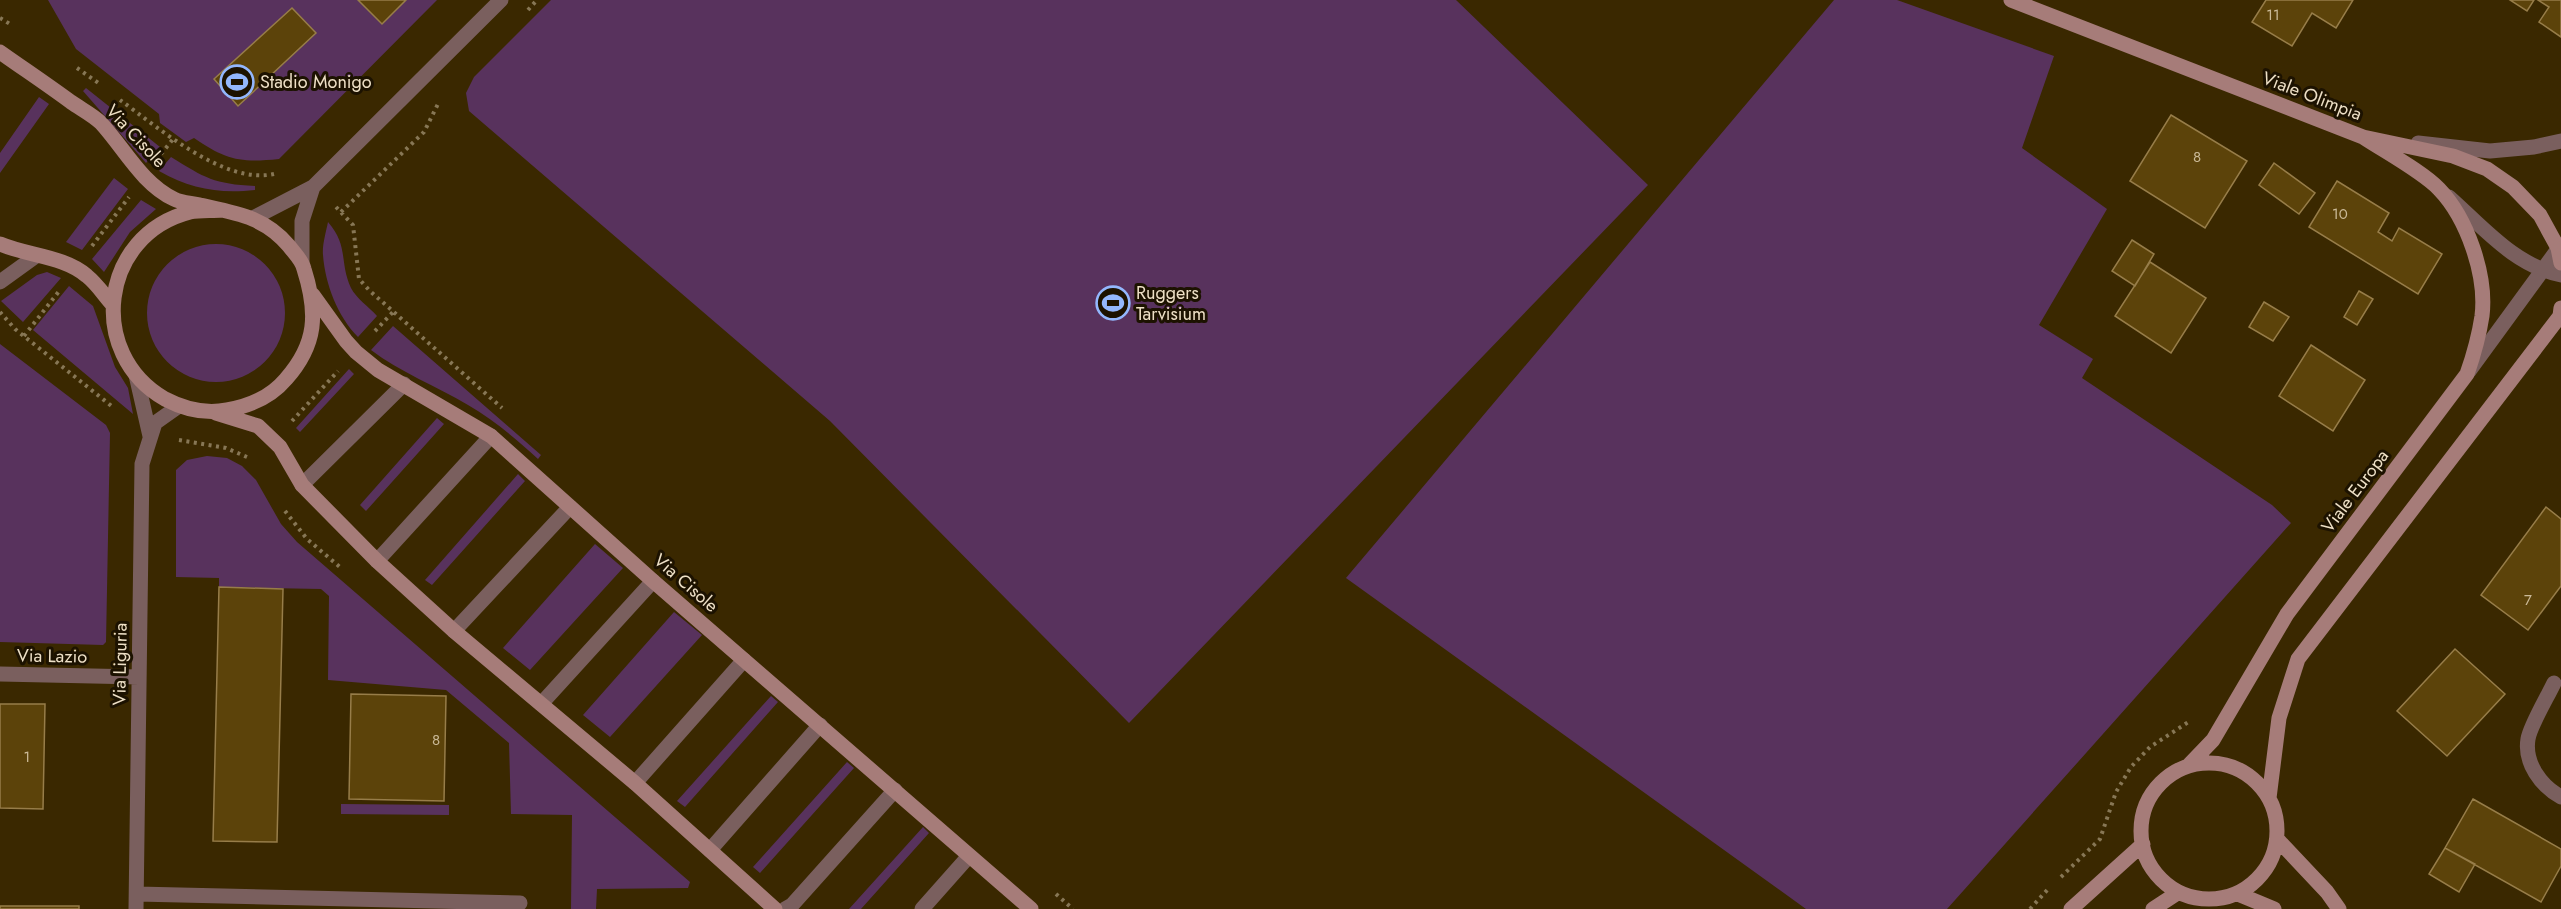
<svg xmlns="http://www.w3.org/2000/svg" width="2561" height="909" font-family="Jost,sans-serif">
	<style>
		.green { fill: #58325d }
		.building { fill: #5c430a; stroke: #977d49; stroke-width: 1.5 }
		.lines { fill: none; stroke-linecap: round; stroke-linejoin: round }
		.path { stroke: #877755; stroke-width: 4; stroke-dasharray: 3 4.5; stroke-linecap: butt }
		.lane { stroke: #7a5f5e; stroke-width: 15 }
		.street { stroke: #7a5f5e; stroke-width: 15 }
		.secondary { stroke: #a67c79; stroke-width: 15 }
		.labels { text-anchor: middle; stroke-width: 6; stroke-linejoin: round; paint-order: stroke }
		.number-label { font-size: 15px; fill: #cab997 }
		.poi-label { font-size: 18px; fill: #eee0c6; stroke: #1c1200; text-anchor: start }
		.street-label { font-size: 18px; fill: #eee0c6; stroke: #1c1200 }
	</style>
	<rect width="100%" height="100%" fill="#3a2800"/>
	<path class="green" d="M48 0H437L279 159C240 163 226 160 194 138L186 142 160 123 159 114 76 49Z
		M551 0H1456L1648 185 1129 723 830 421 469 111 466 93 474 77Z
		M1834 0H1897L2054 56 2022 148 2107 209 2039 325 2093 359 2082 378 2272 505 2291 523 1947 909H1806L1346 578Z
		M86 88 160 147 146 163 83 91Z
		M39 97 49 104 0 173V153Z
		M171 157C205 178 214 184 255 186V190C219 194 191 189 159 171Z
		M114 178 128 189 82 250 66 242Z
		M141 200 156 209 130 232 104 272 92 259Z
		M328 222C349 246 339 262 351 288 356 298 369 307 377 316L358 337C338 317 325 284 323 255 322 245 326 232 328 222Z
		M147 313a69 69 0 1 1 138 0a69 69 0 1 1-138 0Z
		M47 272 61 278 23 322 1 301 37 275Z
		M69 286 93 306 115 367 128 388 133 414 33 330Z
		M393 326 541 455 538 459C516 439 494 420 468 405 436 386 400 372 371 350Z
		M0 344 106 425 110 433 106 642 103 645 0 642Z
		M349 369 354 374 300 432 296 428Z
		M437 418 444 424 366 511 360 505Z
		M207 456 227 458 242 466 256 480 281 524 297 542 690 882 688 888 597 889 596 909H571L572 815 511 814 509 743 446 690 328 680 329 596 321 589 219 587V578L176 577V470L187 460Z
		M518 474 525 481 432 585 425 580Z
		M595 544 623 568 530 670 503 648Z
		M674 612 702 635 610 737 583 715Z
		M771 696 778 702 685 807 677 801Z
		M847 762 854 768 760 873 753 867Z
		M341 804 449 805V815L341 814Z
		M923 827 929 833 861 909H849Z"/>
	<path class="building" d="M358 0H406L382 24Z
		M2266 0H2353L2336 28 2312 13 2292 46 2252 22Z
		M2510 0H2534L2527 11Z
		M2538 0H2561V37L2539 22 2549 7Z
		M292 8 316 33 238 106 214 79Z
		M2171 115 2247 161 2205 228 2130 181Z
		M2274 163 2315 193 2299 214 2259 185Z
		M2337 181 2389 213 2378 232 2392 241 2399 228 2442 254 2418 294 2309 227Z
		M2132 240 2154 254 2135 286 2112 271Z
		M2150 262 2206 298 2171 353 2115 316Z
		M2359 291 2373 299 2357 325 2344 317Z
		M2264 302 2289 317 2273 341 2249 327Z
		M2311 345 2365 380 2333 431 2279 396Z
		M2546 507 2561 519V586L2528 630 2481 595Z
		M219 587 283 589 277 842 213 841Z
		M2455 649 2505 694 2447 756 2397 711Z
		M351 694 446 696 444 801 349 799Z
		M0 704H45L43 809 0 808Z
		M2473 799 2561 849V866L2541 902 2445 848Z
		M2445 848 2475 864 2459 892 2429 874Z
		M0 906H79V909H0Z"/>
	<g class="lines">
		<path class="path" d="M528 10 537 0
			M0 18 10 24
			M77 68 100 84
			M120 100C159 128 224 185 274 174
			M161 154 174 138
			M336 207 353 225 359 279 370 291 502 408
			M341 212 424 132 438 104
			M92 246 129 197
			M0 312 15 329 114 408
			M375 331 393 312
			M24 336 60 290
			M292 421 338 371
			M179 440 226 448 247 457
			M285 511 307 539 341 568
			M2061 877 2100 839 2116 792 2131 767 2150 747 2190 721
			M1056 894 1073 909
			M2030 909 2049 888"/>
		<path class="lane" d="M302 485 404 384
			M377 561 491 436
			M454 631 570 507
			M541 704 653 581
			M635 783 744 660
			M710 850 820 725
			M785 909 792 905 895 790
			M922 909 969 856"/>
		<path class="street" d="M2418 143 2490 151 2534 147 2561 141
			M313 187 501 0
			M2449 197C2483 227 2515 266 2561 275
			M253 218 313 187 302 221V262
			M0 282 36 256
			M2469 371 2561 245
			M136 375 150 436
			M0 674 139 677
			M2554 683C2548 696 2530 726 2528 739 2524 763 2541 786 2561 797
			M137 894 520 903
			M136 909 142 464 155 423 179 406"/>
		<path class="secondary" d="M2011 0 2363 137 2453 156 2487 169 2513 187 2540 215 2558 248 2561 263
			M0 52C24 69 48 85 71 102 81 109 93 115 101 123 124 148 142 184 174 199 181 203 192 203 200 205 236 213 265 217 289 246 295 254 302 260 304 269 318 313 317 344 286 379 271 397 250 406 227 410 206 414 184 409 165 399 86 354 100 235 190 212 200 210 212 211 222 210
			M0 244C28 256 64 256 87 276 97 284 104 295 112 304
			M313 295 346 341 356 352 378 370 491 436 653 581 1031 909
			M216 413 258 426 280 447 302 485 377 561 454 631 635 783 775 909
			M2141 831a68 68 0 1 1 136 0a68 68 0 1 1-136 0Z
			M2189 765 2213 740 2287 614 2467 374C2474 354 2479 336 2482 316 2487 275 2467 218 2439 189 2423 172 2384 151 2363 137
			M2269 798 2279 718 2298 659 2560 316 2561 308
			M2278 840 2327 892 2339 909
			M2238 894 2274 909
			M2071 909 2143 844
			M2153 909 2179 892"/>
	</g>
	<defs>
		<symbol id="stadium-ring" viewBox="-11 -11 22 22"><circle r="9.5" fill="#1c1200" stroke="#93b7fd" stroke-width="1.5"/><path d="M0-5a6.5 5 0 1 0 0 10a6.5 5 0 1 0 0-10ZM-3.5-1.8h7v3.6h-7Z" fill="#93b7fd"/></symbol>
	</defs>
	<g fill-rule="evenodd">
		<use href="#stadium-ring" x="218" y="63" width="38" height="38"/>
		<use href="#stadium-ring" x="1094" y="284" width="38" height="38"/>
	</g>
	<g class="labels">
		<g class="number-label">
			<text x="2273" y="20">11</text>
			<text x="2197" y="162">8</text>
			<text x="2340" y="219">10</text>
			<text x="2528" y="605">7</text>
			<text x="436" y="745">8</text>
			<text x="27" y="762">1</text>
		</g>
		<g class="poi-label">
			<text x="260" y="88">Stadio Monigo</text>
			<text x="1136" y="299">Ruggers<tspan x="1136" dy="21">Tarvisium</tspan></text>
		</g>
		<g class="street-label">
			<text transform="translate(2312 96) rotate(21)" y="6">Viale Olimpia</text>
			<text transform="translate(136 136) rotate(47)" y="6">Via Cisole</text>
			<text transform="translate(2355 491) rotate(-53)" y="6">Viale Europa</text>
			<text transform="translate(686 583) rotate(41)" y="6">Via Cisole</text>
			<text transform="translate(52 656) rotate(1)" y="6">Via Lazio</text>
			<text transform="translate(120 664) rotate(-89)" y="6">Via Liguria</text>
		</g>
	</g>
</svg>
